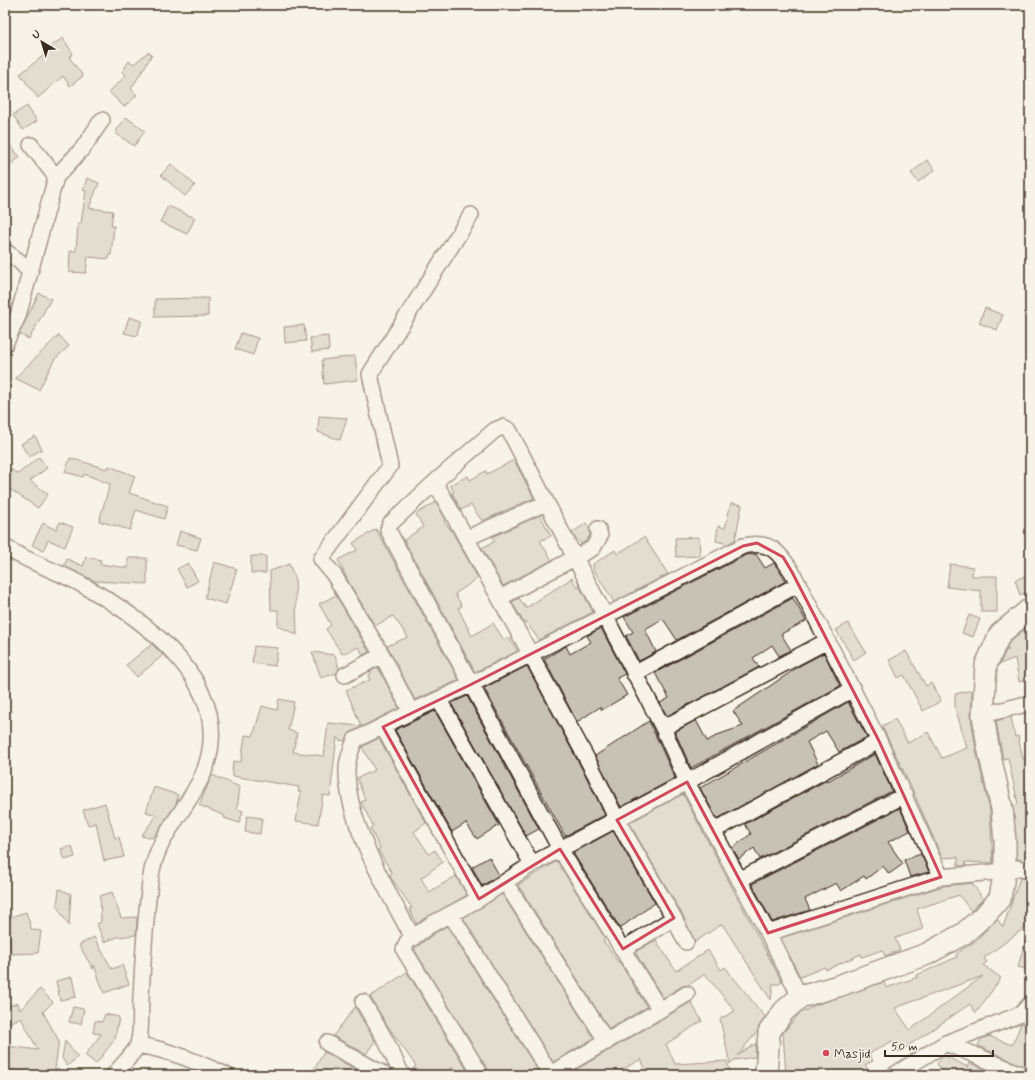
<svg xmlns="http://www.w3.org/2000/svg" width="1035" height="1080" font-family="Mynerve,sans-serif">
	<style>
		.building { fill: #c8c1b6; stroke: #3b2a1e; fill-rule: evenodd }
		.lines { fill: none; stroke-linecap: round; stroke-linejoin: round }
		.street-casing { stroke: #3b2a1e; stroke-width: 18 }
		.secondary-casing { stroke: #3b2a1e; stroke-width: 24 }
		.street { stroke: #f7f3e8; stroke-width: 15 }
		.secondary { stroke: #f7f3e8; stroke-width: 21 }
		.marked { fill: none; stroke: #d1495b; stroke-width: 3; stroke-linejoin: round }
		.poi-dot { fill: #d1495b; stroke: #f7f3e8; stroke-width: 1.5 }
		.labels { text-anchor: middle; stroke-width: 3; stroke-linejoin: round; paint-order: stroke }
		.poi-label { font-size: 13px; fill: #3b2a1e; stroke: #f7f3e8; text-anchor: start }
	</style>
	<rect width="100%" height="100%" fill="#f7f3e8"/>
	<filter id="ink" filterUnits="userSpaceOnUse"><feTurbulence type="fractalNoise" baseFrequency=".025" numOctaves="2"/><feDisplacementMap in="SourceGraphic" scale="8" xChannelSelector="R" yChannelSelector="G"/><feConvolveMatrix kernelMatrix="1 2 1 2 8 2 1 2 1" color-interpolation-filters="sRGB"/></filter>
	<g filter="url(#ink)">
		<path class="building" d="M63 38 73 54 69 57 83 76 70 86 63 76 38 98 20 74 48 52 46 49Z
			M148 52 152 55 131 89 137 95 124 107 109 92 126 75 122 72 129 61 134 64Z
			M27 106 37 121 23 130 13 115Z
			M126 117 145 131 134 146 115 133Z
			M5 139 20 157 5 169Z
			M927 160 935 170 918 182 911 173Z
			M171 164 195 185 185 196 161 175Z
			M87 178 99 183 89 208 113 211 111 226H114L111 255H109V259L88 257 86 273 69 272 70 251H76L78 223H81L86 191 83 190Z
			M168 206 195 218 187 234 160 222Z
			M39 293 51 299 29 339 19 334Z
			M208 298V316L155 317V299Z
			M985 308 1003 315 997 330 979 323Z
			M129 317 142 321 137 336 124 333Z
			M304 325 306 341 285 343 284 327Z
			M241 333 258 338 253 355 235 349Z
			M59 335 69 346 54 360 39 390 15 378Z
			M328 336 329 350 312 352 310 338Z
			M355 356 358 380 324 384 322 360Z
			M319 416 347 418 340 440 318 432Z
			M35 436 42 449 29 457 21 444Z
			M39 457 47 468 30 481 48 494 38 508 5 486V479L11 469 18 474Z
			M70 458 107 469 109 466 135 476 129 493 168 506 164 519 136 510 130 530 99 521 110 484 84 474 83 477 65 472Z
			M514 460 534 498 482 521 471 505 461 510 452 493 454 492 450 485 468 476 470 480 486 471 487 474Z
			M436 502 446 520 444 521 453 533 478 578 455 594 462 606 458 608 472 636 493 623 504 640 508 637 518 651 475 672 404 540 423 527 416 514Z
			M731 503 742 505 735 540 728 544 716 541 718 526 725 528Z
			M540 515 551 536 540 541 552 560 503 586 482 548 495 541 492 537Z
			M60 522 73 527 65 547 48 540 43 551 32 545 43 523 56 530Z
			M586 523 589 527 590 535 586 541 581 544 572 533Z
			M376 529 459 680 415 700 387 646 408 637 393 616 375 626 348 581 338 560 357 550 353 543Z
			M180 531 201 538 197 550 176 545Z
			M644 537 668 574 614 602 593 569V564L615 550 617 554Z
			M699 537 700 556 676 557 675 538Z
			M756 554 765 568 774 563 786 581 677 640 663 619 645 629 656 652 639 661 626 636 633 632 624 617 746 555Z
			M251 556H266V573H251Z
			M86 557 101 560 100 564 128 568V558H147V584L95 581 64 566 67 559 83 566Z
			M214 562 237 569 226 604 205 598Z
			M188 563 198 581 187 587 177 569Z
			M289 564 295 577 297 635 278 626V610H271L270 571Z
			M950 564 973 567 972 576H997V612H981V591L947 587Z
			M1030 574V591L1020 595 1015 580Z
			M572 578 577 588 579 586 583 593 593 612 539 640 526 622 524 623 512 602 519 598 526 608Z
			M336 595 369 652 363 655 359 647 342 654 326 629 331 625 319 604Z
			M793 598 806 621 781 634 791 650 779 656 772 645 753 658 759 667 667 716 660 703 669 698 655 673Z
			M969 615 980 619 973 637 962 633Z
			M848 623 866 652 854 660 836 630Z
			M1030 627V678L1019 682 1015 658 1000 664 1006 650H1009L1006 649 1010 641 1025 629Z
			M601 628 625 674 617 678 627 695 602 710 600 707 577 722 544 659 566 646 570 654 591 642 587 636Z
			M152 644 163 655 137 677 126 665Z
			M254 646 278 648 275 666 252 663Z
			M906 651 926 686 931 683 941 701 923 711 904 675 898 678 889 660Z
			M312 652 335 655 339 668 337 673 321 678Z
			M824 653 840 686 691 768 675 732 696 720 707 741 720 734 743 726 733 711 801 665Z
			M527 666 587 778 605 815 565 836 484 688Z
			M378 667 399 708 351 732 345 741 339 740 337 737 330 796 323 795 318 824 296 821 301 792H298L299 787 232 776 233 761 241 762 245 735 253 736 262 706 277 710 279 699 294 702 288 730 297 733 293 752 324 756 328 723 361 726 346 690 370 680 368 676 371 674 370 672Z
			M972 690 971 717 976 750 990 811 993 863 965 862 966 866H958V857L942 858 913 791 882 726 895 719 908 743 928 732 942 758 967 748 955 707V694Z
			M467 696 539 829 526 836 451 703Z
			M848 702 867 737 839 752 826 731 807 742 818 764 717 819 700 788Z
			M435 711 499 825 477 839 466 823 452 832 395 730Z
			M1011 717 1015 737 1018 736 1023 759 1030 757V862L1017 859 1013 805 1018 804 1008 758 1003 759 996 721Z
			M649 721 675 778 621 807 595 756Z
			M379 738 426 823 414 832 429 854 435 850 443 862 421 878 429 892 456 876 467 895 417 924 409 909 412 908 389 875 392 873 378 850 380 849 370 828 373 826 361 802 365 800 357 778 375 770 362 747Z
			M875 754 892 791 760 859 754 848 739 859 732 848 751 834 745 824 827 780 828 781Z
			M212 775 240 787 237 809 243 811 239 823 224 818 225 816 199 805Z
			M154 787 178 795 176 804 153 838 141 836 157 815 146 812Z
			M683 794 782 982 779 984H773L771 1000 722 924 695 942 682 914 629 823Z
			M105 803 115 838 119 837 124 857 104 861 96 823 88 825 83 810Z
			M900 808 910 831 888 842 903 864 889 874 883 866 866 879 864 876 841 891 836 883 805 899 810 910 772 922 752 884Z
			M247 816 262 818 260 834 245 832Z
			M613 831 655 903 620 928 573 853Z
			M72 846 75 857 65 860 61 849Z
			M921 854 929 872 910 877 904 860Z
			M489 857 499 875 482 886 472 867Z
			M557 861 605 938 603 940 618 962 619 961 647 1007 609 1029 518 885Z
			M1020 878 1030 880V924L984 958 987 962 983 965 1001 978 976 1013 970 1004 899 1052 892 1041 869 1054 873 1061 865 1065 871 1075H786L783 1033 799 1014 815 1005 884 982 886 988 918 977 917 975 957 957 956 954 975 941 997 919 1003 927ZM983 976 910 1030 895 1008Z
			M972 883 983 899 971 911 959 895 917 909 923 929 895 938 900 950 885 956 882 950 862 957 861 954 826 970 825 967 800 977 781 938 943 886Z
			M59 889 71 894 69 926 57 906Z
			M112 892 121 918 137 917 136 935 118 937 104 942 97 924 101 922 100 896Z
			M502 894 594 1038 553 1062 463 918Z
			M26 912 32 930 41 931 38 953 11 954 10 938H5V919Z
			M447 926 539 1072 534 1075H490L414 949 435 933Z
			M1027 935H1030V970L1018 967Z
			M94 937 112 969 122 965 129 984 104 993 94 965 93 969 79 945Z
			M656 940 676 971 708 950 721 970 725 967 765 1017 757 1032 737 1056 756 1043 755 1057 734 1060 730 1064 720 1019 735 1011 705 974 689 985 682 986 663 998 635 952Z
			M407 972 470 1075H458L453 1067 441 1075H418L413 1068 416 1066 387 1025 370 997Z
			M72 977 76 997 60 1000 56 981Z
			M40 989 53 1002 43 1012 59 1041 54 1075H40L41 1073 5 1069 7 1046 38 1050 21 1018 5 1024V1007L18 1003 20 1010Z
			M691 1002 702 1021 666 1044 675 1064 727 1061 731 1075H648L641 1059 613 1075H567Z
			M73 1007 84 1009 81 1024 69 1022Z
			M355 1007 375 1041 366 1054 333 1036Z
			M105 1014 119 1017 115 1039 96 1064 85 1055 101 1034 93 1033 95 1021 102 1022Z
			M1030 1017V1069L978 1046 981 1039 989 1036 1012 1045 1021 1024Z
			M65 1041 78 1057 67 1066 62 1058Z
			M324 1052 355 1069 350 1075H311Z
			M943 1055 968 1067 970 1063 1000 1075H945L937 1064Z"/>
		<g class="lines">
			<defs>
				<path id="street" d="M56 177 83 148 102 120
					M5 251 19 261 30 272
					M5 344 18 316 56 177 31 145
					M435 482 530 653 595 774 617 820 674 918 686 942
					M467 538 546 503
					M5 547C28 562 55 570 79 583 145 619 240 687 203 774 187 811 157 835 151 876 145 916 143 958 141 998 140 1011 142 1032 138 1044 136 1052 119 1068 114 1075
					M500 598 593 548 600 536 598 529
					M382 655 334 575 321 559 390 466 370 374 471 215
					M634 674 797 585
					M345 675 382 655 411 712
					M439 700 532 864
					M983 715 1030 703
					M383 727 479 899
					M663 728 827 641
					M713 831 879 741
					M739 880 905 795
					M505 882 607 1042
					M451 915 551 1075
					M768 933 941 877 1005 871 1017 868 1030 871
					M413 938C388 892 348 825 347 773 346 761 351 751 355 740L411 712 472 684 743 546C770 540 778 551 792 572L879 741 941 877
					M623 949 674 918
					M363 1002 386 1041 402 1075
					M660 1010 560 849 388 530 390 524 435 482 495 430 503 427 509 430 663 728 687 782 768 933 800 997
					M327 1043 385 1075
					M946 1043 1023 1075
					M138 1045C170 1050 197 1062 226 1075
					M481 1075 404 950 407 942 430 925 479 899 532 864 687 782 853 689
					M549 1075 687 994
					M894 1075 946 1043 1021 1014 1030 1004"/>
				<path id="secondary" d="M766 1075 769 1032 784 1011 800 997 838 986 927 954 963 934 986 914 1000 898 1005 871V841L1002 809 988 747 983 715 986 665 1000 634 1030 609"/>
			</defs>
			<use href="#street" class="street-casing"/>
			<use href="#secondary" class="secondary-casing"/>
			<use href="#street" class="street"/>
			<use href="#secondary" class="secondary"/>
		</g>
	</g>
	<path d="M0 0H1035V1080H0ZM757 543 783 557 792 572 879 741 941 877 768 933 687 782 617 820 674 918 623 949 560 849 479 899 383 727 472 684 743 546Z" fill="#f7f3e8" fill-opacity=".55" fill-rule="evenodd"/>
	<path class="marked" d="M757 543 783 557 792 572 879 741 941 877 768 933 687 782 617 820 674 918 623 949 560 849 479 899 383 727 472 684 743 546Z"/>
	<circle class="poi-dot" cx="826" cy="1053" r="4"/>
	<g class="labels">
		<g class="poi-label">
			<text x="834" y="1058">Masjid</text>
		</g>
	</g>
	<rect width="1035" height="1080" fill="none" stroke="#f7f3e8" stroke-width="20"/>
	<rect x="10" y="10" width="1015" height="1060" fill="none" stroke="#3b2a1e" stroke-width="1.5" filter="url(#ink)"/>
	<g transform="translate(42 42) rotate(322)" stroke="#f7f3e8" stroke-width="3" paint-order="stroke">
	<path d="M0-3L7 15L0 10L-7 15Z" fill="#3b2a1e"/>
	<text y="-6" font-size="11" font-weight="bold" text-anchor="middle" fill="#3b2a1e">U</text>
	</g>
	<path d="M885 1050v6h108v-6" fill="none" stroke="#3b2a1e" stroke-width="2"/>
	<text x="891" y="1050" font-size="12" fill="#3b2a1e" stroke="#f7f3e8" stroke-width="3" paint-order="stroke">50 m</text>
</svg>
